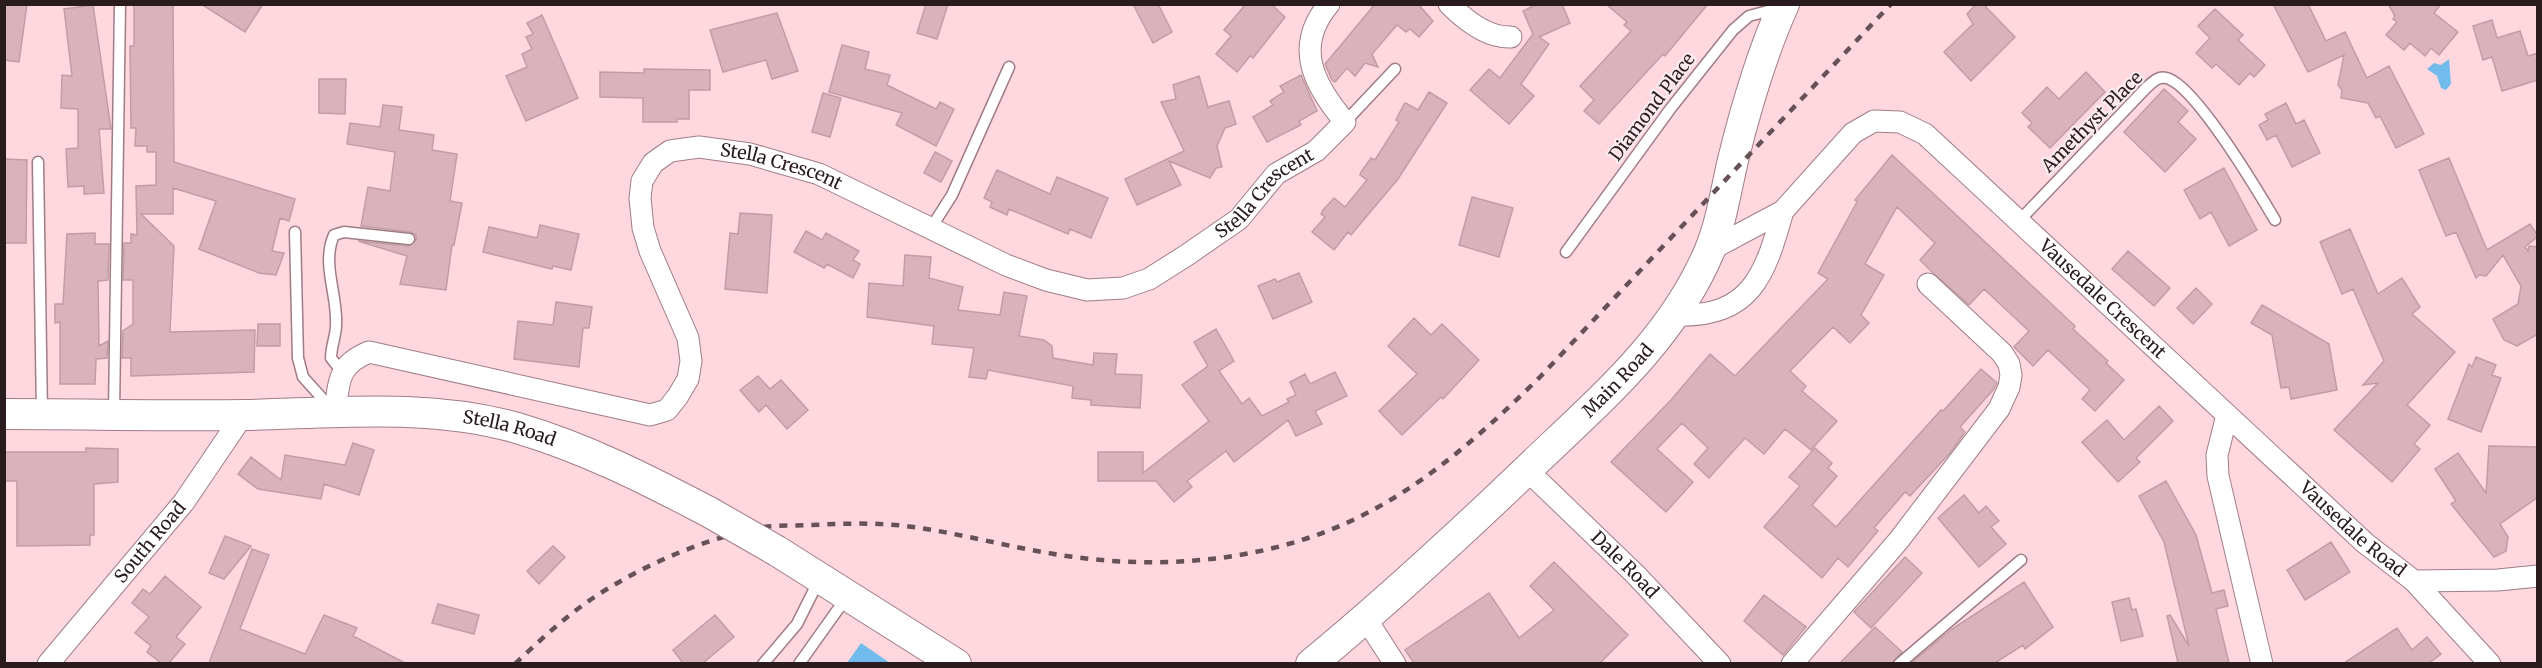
<svg xmlns="http://www.w3.org/2000/svg" width="2542" height="668" font-family="Merriweather,serif">
	<style>
		.water { fill: #72bced }
		.building { fill: #d9b3bb; stroke: #c29da5; stroke-width: 1.5 }
		.lines { fill: none; stroke-linecap: round; stroke-linejoin: round }
		.service-casing { stroke: #a07d85; stroke-width: 13 }
		.minor-casing { stroke: #a07d85; stroke-width: 23 }
		.secondary-casing { stroke: #a07d85; stroke-width: 32 }
		.service { stroke: #fff; stroke-width: 10 }
		.minor { stroke: #fff; stroke-width: 21 }
		.secondary { stroke: #fff; stroke-width: 30 }
		.rail { stroke: #665156; stroke-width: 4.5; stroke-dasharray: 8 8; stroke-linecap: butt }
		.secondary-bridge-casing { stroke: #a07d85; stroke-width: 32; stroke-linecap: butt }
		.secondary-bridge { stroke: #fff; stroke-width: 30 }
		.labels { text-anchor: middle; stroke-width: 4.5; stroke-linejoin: round; paint-order: stroke }
		.street-label { font-size: 18px; fill: #291b1e; stroke: #fbebef }
	</style>
	<rect width="100%" height="100%" fill="#fed7df"/>
	<path class="water" d="M2449 59 2451 84 2446 90 2441 88 2437 76 2427 69 2434 63 2441 65Z
		M861 643 890 663H847Z"/>
	<path class="building" d="M4 4H27L19 62 4 60Z
		M134 4H173L174 162 295 199 289 221 280 218 272 251 284 253 276 275 259 273 199 249 216 201 173 188V214H141L174 246 170 332 255 330 254 372 131 376V358H122L123 331 133 324V280H123L124 243H131V234L137 235 136 186 156 185V152H147V146H135L136 128H131L130 46H134Z
		M201 4H263L245 32Z
		M926 4H948L937 39 917 33Z
		M1133 4H1158L1172 32 1153 43Z
		M1246 4H1271L1285 17 1253 58 1250 56 1237 72 1216 54 1231 36 1224 30Z
		M1375 4H1418L1433 21 1419 37 1410 29 1406 32 1397 25 1372 54 1378 67 1365 63 1355 76 1347 68 1335 82 1332 80 1325 64Z
		M1537 4H1562L1570 23 1539 37 1549 44 1521 84 1534 96 1509 124 1470 90 1489 69 1500 78 1533 34 1523 11Z
		M1606 4H1708L1665 56 1663 54 1599 124 1584 111 1594 100 1580 86 1631 31 1624 25 1627 22Z
		M1976 4H1983L2015 37 1971 81 1944 52 1973 24 1967 14Z
		M2273 4H2308L2326 41 2345 32 2367 78 2389 66 2424 134 2396 148 2380 116 2376 118 2368 103 2341 98 2342 90 2338 85 2344 55 2308 72Z
		M2388 4H2441L2434 13 2458 32 2439 55 2431 48 2425 56 2410 43 2404 50 2386 35 2397 22 2393 19 2395 16Z
		M93 5 111 129H99L104 193 84 194V186L68 187 66 149 78 148V109L61 108 62 75 72 76 64 9Z
		M2215 9 2243 35 2238 40 2265 65 2254 77 2250 73 2239 85 2216 64 2212 68 2196 53 2210 38 2198 26Z
		M777 13 798 71 772 79 766 60 723 72 710 30Z
		M542 15 578 98 526 121 506 76 527 67 522 54 532 49 526 37 533 34 527 23Z
		M2492 20 2497 38 2520 31 2528 56 2538 53V80L2502 91 2492 57 2483 60 2473 26Z
		M842 45 869 52 865 69 890 75 887 85 936 109 940 102 954 109 936 146 896 125 902 113 829 92Z
		M644 69 710 70V90H689V119H677V122H643V98L600 97V72L644 73Z
		M2086 72 2105 92 2050 148 2028 127 2032 123 2022 113 2047 87 2059 99Z
		M1301 75 1317 111 1299 121 1301 125 1267 142 1253 117 1273 105 1270 101 1284 92 1280 86Z
		M1199 76 1208 107 1229 101 1236 124 1225 128 1217 146 1222 167 1216 168 1210 178 1169 161 1181 185 1137 205 1125 179 1184 151 1161 102 1176 99 1173 85Z
		M319 79H346L345 114 319 113Z
		M2164 89 2188 111 2178 122 2196 139 2165 172 2124 132Z
		M1429 92 1447 103 1398 179 1351 235 1348 232 1334 250 1312 232 1325 217 1321 214 1323 210 1334 198 1345 207 1367 180 1360 175 1361 172 1371 158 1375 160 1399 122 1396 120 1404 104 1406 103 1418 110Z
		M823 93 841 98 830 137 812 132Z
		M2286 103 2296 124 2304 120 2320 153 2292 167 2276 135 2267 140 2259 125 2268 120 2265 114Z
		M383 105 402 107 399 130 434 135 432 150 457 154 450 201 462 203 454 245H452L446 290 400 284 407 256 358 241 409 246 416 240V235L410 232 361 226 368 187 390 191 395 152 347 144 350 123 380 127Z
		M935 152 952 161 941 182 924 173Z
		M1892 155 2075 326 2073 329 2108 361 2106 363 2124 380 2095 411 2082 399 2090 390 2048 350 2033 366 2014 347 2029 331 1984 289 1969 305 1932 272 1920 260 1935 243 1897 207 1865 264 1884 275 1861 315 1869 323 1850 343 1833 327 1790 371 1806 386 1802 391 1837 421 1811 450 1785 429 1764 454 1745 438 1709 478 1694 464 1708 448 1682 423 1657 449 1693 482 1666 512 1611 462 1671 400 1710 354 1735 376 1828 279 1818 273 1857 202 1855 200Z
		M2449 158 2487 250 2530 224 2538 236 2525 247 2528 251 2529 246 2538 247V334L2517 346 2504 340 2493 319 2518 304 2521 286 2503 255 2486 276 2479 275 2476 278 2456 232 2446 236 2419 170Z
		M4 159 27 160 26 243H4Z
		M2224 168 2257 230 2229 246 2211 212 2200 219 2184 190Z
		M997 170 1050 194 1057 177 1108 198 1091 238 1070 229 1068 234 1009 209 1007 215 990 207 992 202 984 198Z
		M1472 197 1513 208 1499 257 1459 245Z
		M740 213 772 215 767 293 725 289 730 233 738 234Z
		M540 225 579 234 571 270 553 266 552 269 483 252 489 227 537 238Z
		M2350 229 2378 294 2402 278 2420 307 2412 314 2455 352 2407 405 2430 425 2414 444 2420 449 2392 482 2334 430 2378 383 2363 385 2384 361 2353 289 2342 294 2320 242Z
		M806 231 822 240 826 233 859 251 853 260 860 264 853 278 827 264 824 268 794 252Z
		M95 233V244H109L108 280 98 281 99 346 108 341 107 358 96 359 95 384H60V322L55 323V304H63L67 234Z
		M2128 251 2170 288 2154 306 2112 269Z
		M905 255 931 257 929 278 963 287 958 310 1000 315 1004 292 1027 296 1019 336 1044 340 1052 346 1053 358 1093 365 1094 353 1117 354 1115 374 1142 375 1140 408 1091 405V400L1072 398 1073 386 988 370 986 379 969 377 974 348 932 344 934 326 867 317 869 283 903 286Z
		M1299 273 1312 302 1273 319 1258 286 1275 279 1277 282Z
		M2196 288 2212 304 2193 324 2177 308Z
		M556 302 592 307 589 328H583L579 367 514 359 518 321 553 325Z
		M2262 305 2329 344 2337 390 2291 399 2289 387 2281 388 2272 335 2251 323Z
		M1414 318 1431 335 1442 324 1479 360 1443 399 1441 397 1402 435 1379 411 1417 374 1388 346Z
		M258 324H280V346H257Z
		M1216 329 1234 361 1219 371 1242 404 1249 398 1262 416 1289 402 1287 399 1296 395 1290 382 1305 374 1310 384 1335 372 1347 396 1315 411 1322 424 1296 436 1288 420 1234 462 1226 451 1187 481 1192 487 1174 502 1156 481H1098V452H1143V473L1209 421 1182 385 1208 366 1194 342Z
		M2476 357 2496 365 2492 375 2501 378 2481 432 2448 419 2469 364 2472 367Z
		M1981 369 1997 383 1993 390 1960 427 1965 432 1950 453 1910 496 1905 492 1874 528 1878 531 1848 567 1838 558 1822 578 1764 527 1800 486 1789 477 1815 448 1832 463 1828 468 1837 476 1812 505 1836 527 1941 410 1943 411Z
		M758 376 770 389 781 380 808 410 787 429 766 405 759 412 740 390Z
		M2159 406 2173 421 2136 458 2140 462 2118 482 2082 442 2107 420 2124 440Z
		M353 443 374 450 359 495 324 484 321 499 258 489 238 474 251 457 281 480 285 455 345 465Z
		M2489 446 2538 447V497L2500 524 2508 537 2506 551 2494 557 2451 504 2456 501 2435 469 2458 453 2486 493Z
		M86 448 118 449V482L94 484V535H90V545L17 546V481H4V452H86Z
		M2166 481 2196 535 2212 593 2224 590 2228 606 2216 609 2229 663H2178L2167 616 2170 615 2189 646 2164 542 2139 496Z
		M1964 495 1979 513 1986 506 1999 521 1991 527 2006 544 1979 567 1938 518Z
		M225 536 251 546 224 579 209 573Z
		M2331 542 2350 572 2305 600 2287 570Z
		M553 546 565 557 539 584 527 571Z
		M252 549 269 555 240 629 305 654 324 615 357 628 353 636 405 663H209Z
		M1905 557 1922 573 1871 628 1854 612Z
		M1554 562 1628 635 1600 663H1414L1405 650 1489 593 1519 638 1554 610 1530 586Z
		M165 576 201 607 176 637 185 644 169 663H161L147 652 151 646 135 633 149 617 132 603 143 589 150 594Z
		M2024 582 2053 627 2025 649 2023 645 1995 663H1911L1952 629Z
		M1764 595 1806 627 1783 655 1744 621Z
		M2129 598 2132 610 2136 609 2143 636 2121 641 2112 602Z
		M438 604 479 615 474 634 432 623Z
		M715 615 734 637 703 663H683L673 650Z
		M1875 627 1902 652 1892 663H1840Z
		M2397 628 2412 650 2427 637 2441 654 2429 663H2344Z"/>
	<g class="lines">
		<defs>
			<path id="service" d="M1345 122 1395 69
				M38 162 42 414
				M2019 221 2147 87C2153 82 2158 76 2166 78 2194 83 2259 193 2275 220
				M931 228 952 195 1009 67
				M295 232 298 358 303 377 330 407
				M1566 252 1671 108 1733 30 1749 16 1779 8
				M342 372 331 358C331 346 336 336 336 325 338 295 321 264 334 235L344 232 409 239
				M114 412 120 4
				M763 664 797 624 819 580
				M799 664 846 598
				M1899 664 2021 560"/>
			<g id="minor">
				<path d="M1449 4C1465 20 1487 38 1511 37"/>
				<path id="s1" d="M1710 250 1783 211 1853 133 1874 121 1900 122 1925 134 2365 543 2414 581 2498 580 2538 576"/>
				<path d="M1676 315C1751 318 1765 275 1783 211"/>
				<path id="s2" d="M335 413C339 382 337 365 369 352L650 415 667 410 678 396 688 379 691 361 688 338 650 251 643 228 640 198 642 181 653 163 670 151 699 147 750 154 819 174 1006 265 1046 280 1087 290 1123 288 1149 279 1187 255 1239 219 1276 174 1316 151 1345 122C1314 85 1293 47 1329 4"/>
				<path d="M2227 415 2217 455 2218 476 2262 664"/>
				<path id="s3" d="M1527 470 1635 574 1720 664"/>
				<path d="M2414 581 2490 664"/>
				<path d="M1366 619 1395 664"/>
				<path id="s4" d="M48 664 184 502 243 415"/>
				<path d="M1792 664 1899 540 1999 409 2009 387 2011 375 2009 364 2002 353 1928 284"/>
			</g>
			<g id="secondary">
				<path id="s5" d="M4 414C85 414 165 416 246 415 336 413 429 403 517 428 585 448 646 479 709 512"/>
				<path d="M777 551 956 664"/>
				<path id="s6" d="M1311 664C1389 600 1461 533 1534 463 1601 399 1672 339 1709 252 1721 224 1726 190 1733 160 1746 107 1761 55 1784 4"/>
			</g>
		</defs>
		<use href="#service" class="service-casing"/>
		<use href="#minor" class="minor-casing"/>
		<use href="#secondary" class="secondary-casing"/>
		<use href="#service" class="service"/>
		<use href="#minor" class="minor"/>
		<use href="#secondary" class="secondary"/>
		<path class="rail" d="M515 664C540 640 565 617 593 598 643 565 705 538 764 527 778 525 794 526 809 525 841 524 873 522 905 526 955 532 1004 546 1054 554 1137 568 1225 565 1305 539 1399 509 1471 445 1540 377L1891 4"/>
		<defs>
			<path id="secondary-bridge" d="M709 512 777 551"/>
		</defs>
		<use href="#secondary-bridge" class="secondary-bridge-casing"/>
		<use href="#secondary-bridge" class="secondary-bridge"/>
	</g>
	<g class="labels">
		<g class="street-label">
			<text transform="translate(1652 107) rotate(-53)" y="6">Diamond Place</text>
			<text transform="translate(2092 122) rotate(-45)" y="6">Amethyst Place</text>
			<text dy="6" stroke="none"><textPath href="#s2" startOffset="782">Stella Crescent</textPath></text>
			<text dy="6" stroke="none"><textPath href="#s2" startOffset="1322">Stella Crescent</textPath></text>
			<text dy="6" stroke="none"><textPath href="#s1" startOffset="508">Vausedale Crescent</textPath></text>
			<text dy="6" stroke="none"><textPath href="#s6" startOffset="418">Main Road</textPath></text>
			<text dy="6" stroke="none"><textPath href="#s5" startOffset="507">Stella Road</textPath></text>
			<text dy="6" stroke="none"><textPath href="#s1" startOffset="848">Vausedale Road</textPath></text>
			<text dy="6" stroke="none"><textPath href="#s4" startOffset="159">South Road</textPath></text>
			<text dy="6" stroke="none"><textPath href="#s3" startOffset="136">Dale Road</textPath></text>
		</g>
	</g>
	<rect width="2542" height="668" fill="none" stroke="#291b1e" stroke-width="12"/>
</svg>
